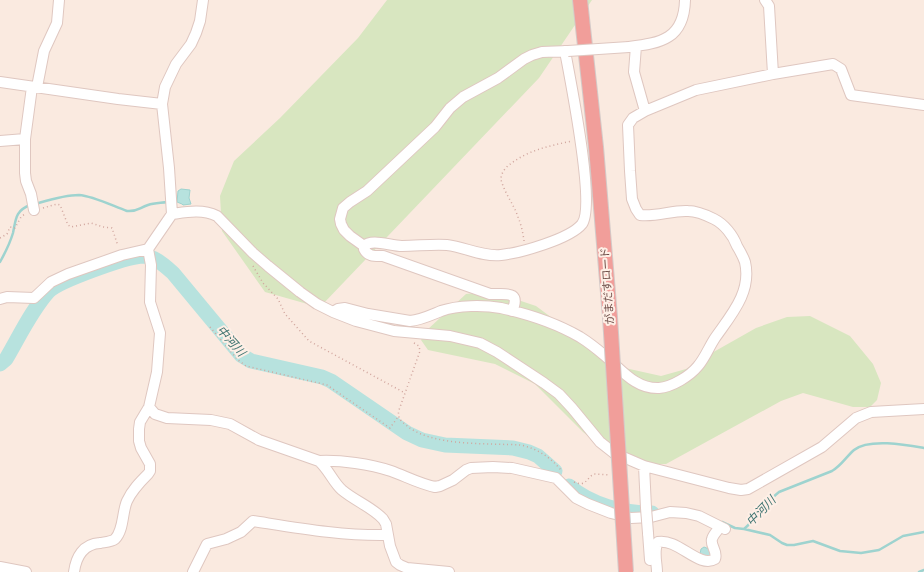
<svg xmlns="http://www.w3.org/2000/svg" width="924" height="572" font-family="'DM Sans','Noto Sans JP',sans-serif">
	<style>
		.green { fill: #d8e6c0 }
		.water { fill: #b7e2de; stroke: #9ed3cf }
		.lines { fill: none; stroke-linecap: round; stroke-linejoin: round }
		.stream { stroke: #9ed3cf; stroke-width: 2.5 }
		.river { stroke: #b7e2de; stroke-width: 15 }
		.minor-casing { stroke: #dfc7c0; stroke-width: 12 }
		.highway-casing { stroke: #d4cac8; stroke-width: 16 }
		.path { stroke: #d1a69e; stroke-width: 1.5; stroke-dasharray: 1 3; stroke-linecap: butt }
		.minor { stroke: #fff; stroke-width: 10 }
		.highway { stroke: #f19e9a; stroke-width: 14 }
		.minor-bridge-casing { stroke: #dfc7c0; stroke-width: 12; stroke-linecap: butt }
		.highway-bridge-casing { stroke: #d4cac8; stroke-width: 16; stroke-linecap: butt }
		.minor-bridge { stroke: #fff; stroke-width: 10 }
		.highway-bridge { stroke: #f19e9a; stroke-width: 14 }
		.labels { text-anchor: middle; stroke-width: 4; stroke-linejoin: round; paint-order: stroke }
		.street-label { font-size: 11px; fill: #6f4e49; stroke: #feefe6 }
		.water-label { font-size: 12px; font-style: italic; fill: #3f7471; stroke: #feefe6 }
	</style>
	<rect width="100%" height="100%" fill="#faeae0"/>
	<path class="green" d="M387 0H592L539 78 323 304 311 305 265 292 222 231 220 196 234 161 280 118 358 38Z
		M484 292 512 298 536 306 579 338 625 368 661 376 686 369 710 354 756 328 787 317 810 316 850 336 873 364 881 383 877 400 870 407H853L803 393 781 401 666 464H637L613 456 583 432 535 384 495 364 428 350 421 340 427 330 466 294Z"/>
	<path class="water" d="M181 189 190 190 189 198 191 204 183 205 182 204 177 202 178 191Z
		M704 547 709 549 713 554 707 558 700 554 701 549Z"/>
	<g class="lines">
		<path class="stream" d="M35 204C49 200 64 195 79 195 93 196 113 206 127 211 137 212 139 208 148 205 154 203 161 203 167 202
			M0 262C5 253 10 243 13 233 16 219 15 211 30 205
			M722 522 735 528 744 529C757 518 765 503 779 492L832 471C841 466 846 457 854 450 869 438 907 445 924 448
			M744 529 770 535 782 543 787 545H794L813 541 840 551 861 553 879 550 903 536 924 532
			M919 572 924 570"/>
		<path class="river" d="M0 364 6 359C19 337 31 311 48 292 58 281 126 257 142 256 155 256 164 265 173 273L241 355 251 361 322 377 331 381 407 433 422 440 445 445 513 448 529 452 538 456 555 471
			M569 486C591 505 623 513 652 513"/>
		<defs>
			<path id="minor" d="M765 0 769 6 773 74
				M636 46 634 72 645 111
				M629 47C661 43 684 39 685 0
				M0 82 118 99 162 104
				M32 87 25 139V173L26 181 31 194 34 210
				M37 87 44 51 57 23 59 0
				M0 141 25 139
				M172 214C187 212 202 209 217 216L253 253 268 266 300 292 317 304 333 312 356 321 394 331 450 336 480 343 497 352 544 383 559 394 572 408 600 442 614 453 644 466 729 488 741 490 748 489 822 447 856 418 871 412 924 409
				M364 246 350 236 344 230 341 224 340 219 343 208 350 202 367 191 435 127 450 108 463 97 498 78 524 59 532 55 542 52 568 51
				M0 299 7 297 34 298 51 282 68 274 122 255 148 249 172 214 169 168 162 104 165 87 176 64 191 44 196 33 200 21 203 0
				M512 311C522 289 503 295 490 294L383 256C375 256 368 257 364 249V246C372 238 390 246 402 246 417 246 432 244 447 245 465 247 482 257 501 255 520 253 570 239 582 224 596 205 570 79 565 51
				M333 312 338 309 345 308 368 314 410 321C421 320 431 315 441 311 458 305 484 305 501 308 528 314 556 323 580 337 588 342 597 349 604 355 621 369 635 389 659 388 672 387 690 376 698 366 705 358 709 347 715 338 731 315 752 292 745 262 743 256 740 251 737 246 733 235 724 224 714 219 706 215 696 211 688 211 672 210 657 217 640 215L636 209 632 199 630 171 628 125 633 118 645 111 696 90 773 74 833 64 841 69 851 95 924 105
				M149 407 155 414 167 418 211 420 230 424 259 440 319 461C329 470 333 482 342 490 355 501 372 507 383 519L386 524 390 546 396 562 400 565 407 568 449 572
				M319 461C341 460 370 464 391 471 405 476 420 484 435 487L440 486 453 480 466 470 471 468 493 467 512 468 556 478 576 498 588 504 611 513 631 518 651 517 670 512 686 513 699 516 725 529
				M644 466 646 508
				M648 533 650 560
				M0 567 26 572
				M74 572C76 557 83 544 100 543 105 542 111 542 115 539 124 530 122 512 127 501 132 490 140 482 148 474L150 471V464L141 448 139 441V429L140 422 149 407 157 372 160 333 150 302 151 265 148 249
				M193 572 207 544 226 539 241 532 253 521C298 528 342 536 388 535
				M657 572C657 563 653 550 658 542 678 538 699 569 715 559 718 551 710 546 712 539 713 535 717 531 720 527"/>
			<path id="highway" d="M580 0 596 147 610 317"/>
		</defs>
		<use href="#minor" class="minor-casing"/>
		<use href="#highway" class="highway-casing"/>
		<path class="path" d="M43 208 57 204 60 205 68 225 71 227 91 223 103 227 112 228 118 246
			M0 238 7 234 10 227 15 228 21 217 26 213
			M524 241C523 233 521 224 518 217 514 205 506 195 502 183 499 176 504 169 509 165 528 150 549 146 572 141
			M253 266 263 283 278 299 285 314 309 341 405 393
			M210 327 238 360 246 366 327 385 390 428 398 417
			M414 343 419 346 420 351 399 410C397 418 401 421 406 425 431 447 489 443 521 445 538 449 550 457 561 470
			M574 482C587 487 585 479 594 474L610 475"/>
		<use href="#minor" class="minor"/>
		<use href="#highway" class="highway"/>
		<defs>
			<path id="minor-bridge" d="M568 51 629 47
				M646 508 648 533"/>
			<path id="highway-bridge" d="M610 317 626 572"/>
		</defs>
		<use href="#minor-bridge" class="minor-bridge-casing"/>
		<use href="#highway-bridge" class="highway-bridge-casing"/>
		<use href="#minor-bridge" class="minor-bridge"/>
		<use href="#highway-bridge" class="highway-bridge"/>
	</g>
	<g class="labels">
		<g class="street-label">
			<text transform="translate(607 286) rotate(-94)" y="4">がまだすロード</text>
		</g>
		<g class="water-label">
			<text transform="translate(231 341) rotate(48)" y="4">中河川</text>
			<text transform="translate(761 511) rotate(-46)" y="4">中河川</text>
		</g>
	</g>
</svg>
